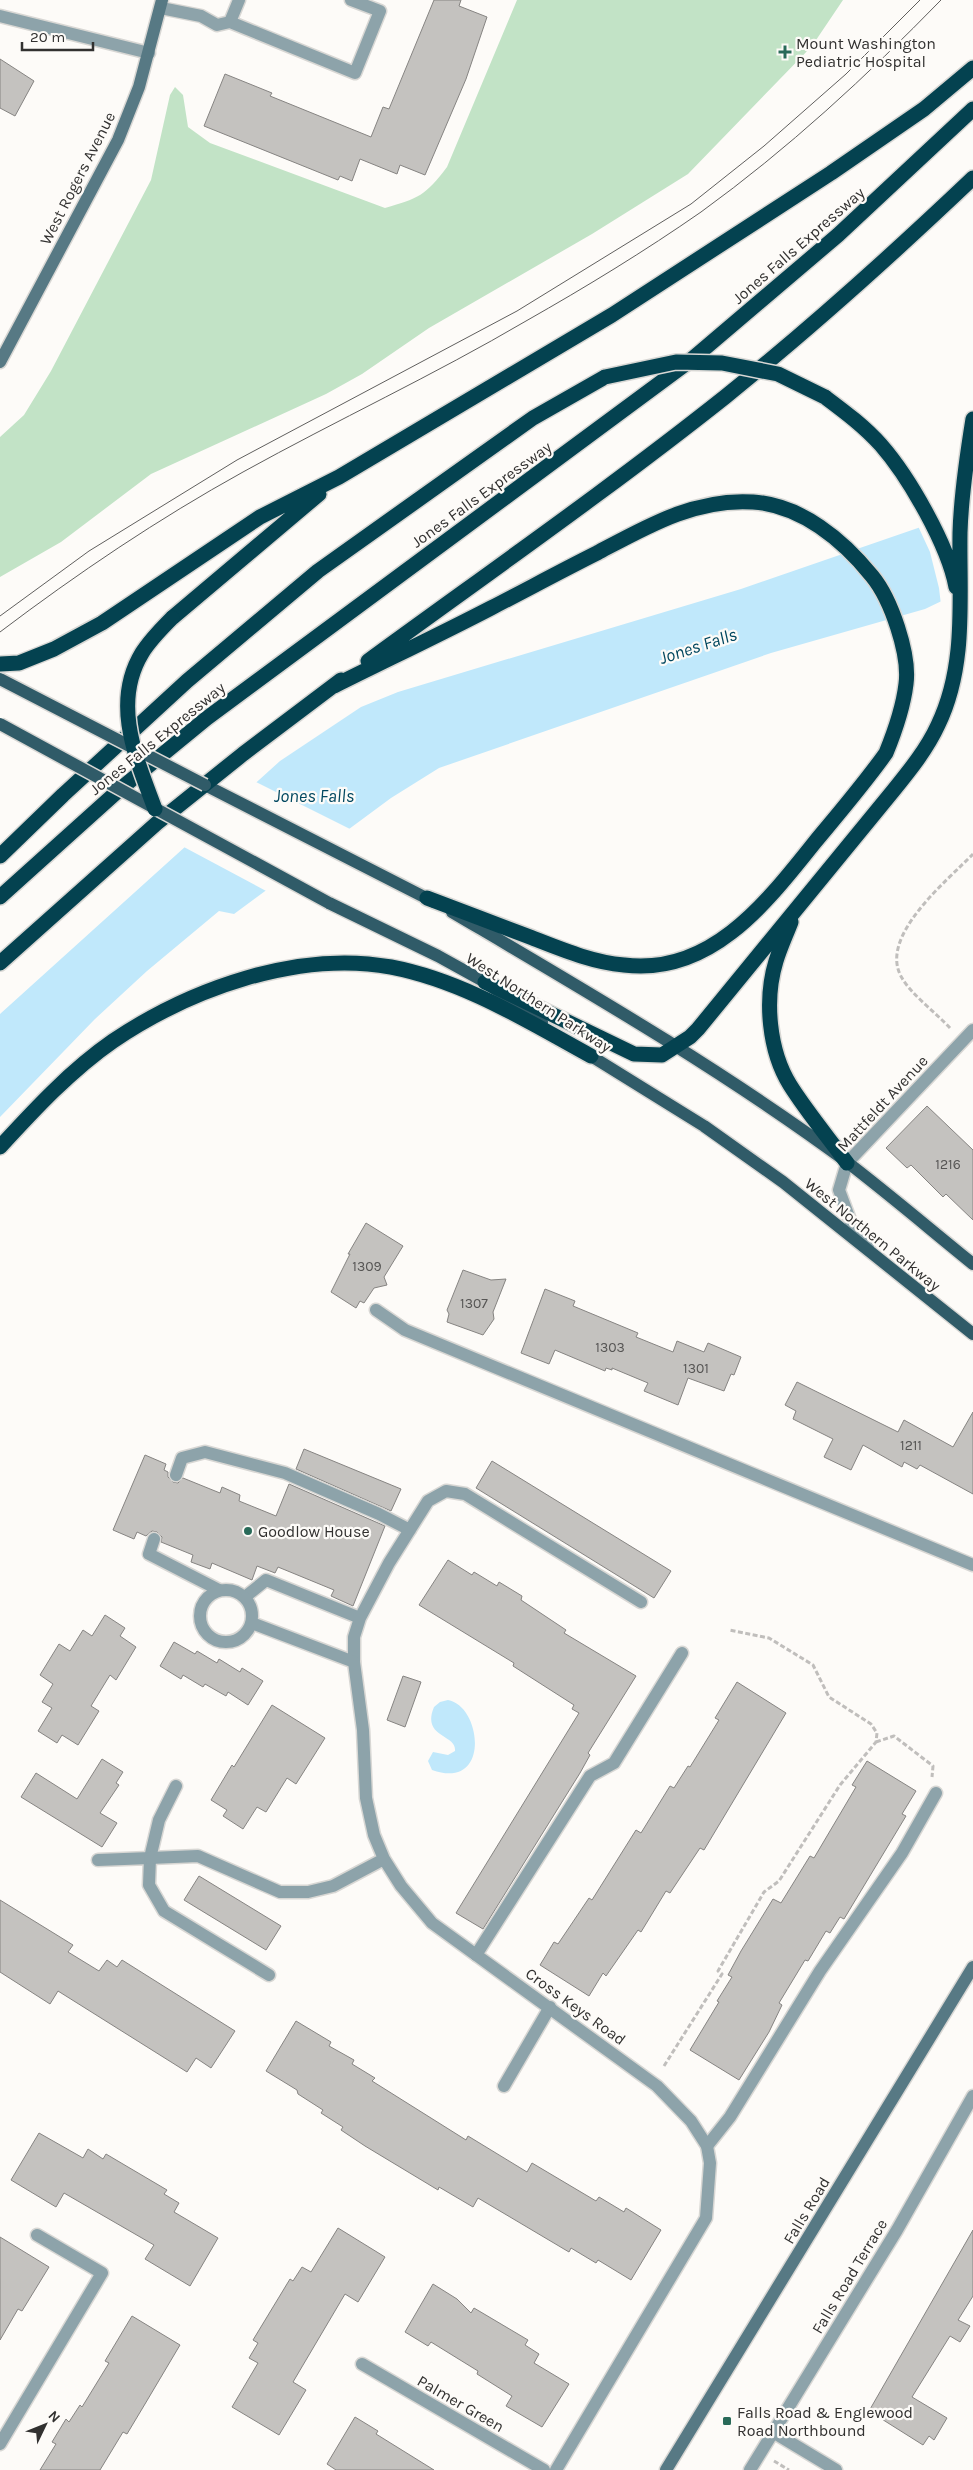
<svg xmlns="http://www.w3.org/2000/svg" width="973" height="2470" font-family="Karla,sans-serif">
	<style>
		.green { fill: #c2e3c6 }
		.water { fill: #c0e8fb }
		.pier { fill: #fdfbf8 }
		.building { fill: #c4c2bf; stroke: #868482 }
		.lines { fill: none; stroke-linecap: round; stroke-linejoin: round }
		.lane-casing { stroke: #d8d7d4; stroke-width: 15 }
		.street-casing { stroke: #d8d7d4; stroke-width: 15 }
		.secondary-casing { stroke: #d8d7d4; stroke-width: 15 }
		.primary-casing { stroke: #d8d7d4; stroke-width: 15 }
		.highway-casing { stroke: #d8d7d4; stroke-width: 18 }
		.path { stroke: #c0bebc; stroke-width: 3; stroke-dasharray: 5 2.5; stroke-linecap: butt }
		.lane { stroke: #8da3aa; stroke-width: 12 }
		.street { stroke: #8da3aa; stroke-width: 12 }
		.secondary { stroke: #577984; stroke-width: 12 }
		.primary { stroke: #305b68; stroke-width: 12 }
		.highway { stroke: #044250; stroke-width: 15 }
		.tram { stroke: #605f5e; stroke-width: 1 }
		.primary-bridge-casing { stroke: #d8d7d4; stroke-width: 15; stroke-linecap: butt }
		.highway-bridge-casing { stroke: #d8d7d4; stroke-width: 18; stroke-linecap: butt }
		.primary-bridge { stroke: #305b68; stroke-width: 12 }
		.highway-bridge { stroke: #044250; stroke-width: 15 }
		.poi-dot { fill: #296a59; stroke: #fdfbf8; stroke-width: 2 }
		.labels { text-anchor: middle; stroke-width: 4.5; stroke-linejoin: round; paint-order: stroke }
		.number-label { font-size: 14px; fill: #565554 }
		.poi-label { font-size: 16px; fill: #323130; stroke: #fdfbf8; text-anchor: start }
		.street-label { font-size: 16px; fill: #323130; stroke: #fdfbf8 }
		.water-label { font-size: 18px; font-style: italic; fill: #01475f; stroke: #fdfbf8 }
	</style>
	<rect width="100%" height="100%" fill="#fdfbf8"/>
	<path class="green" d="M517 0H843L812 46 688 174 592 234 429 328 362 374 326 394 151 474 61 542 0 577V437L24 415 51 371 151 180 170 95 175 87 183 95 188 127 210 143 385 208C419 198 425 196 447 167Z"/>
	<path class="water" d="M973 509V586L925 609 771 653 439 768 391 798 234 914 219 911 147 971 95 1019 0 1117V1014L280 761 361 707 398 692 741 589Z
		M448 1700C482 1706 491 1791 432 1770L428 1761 433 1752 448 1755 455 1751C457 1734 421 1738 434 1707L440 1702Z"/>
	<path class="pier" d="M973 507V589L941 605 939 588 930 552 918 526Z
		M254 781 352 830 268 892 182 846Z"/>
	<path class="building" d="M434 0H461L459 6 487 17 466 79 425 175 400 165 397 174 360 159 352 181 340 176 338 180 204 126 225 74 272 93 270 96 371 137 383 107 389 109Z
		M0 59 34 81 15 116 0 108Z
		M927 1106 973 1150V1220L946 1194 943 1197 911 1165 907 1168 886 1148Z
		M366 1223 403 1246 384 1277 387 1285 374 1288 364 1303 360 1301 356 1308 331 1292 350 1254H348Z
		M463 1270 491 1280 506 1279 493 1312 494 1319 483 1335 447 1322 449 1314 447 1310Z
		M545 1289 575 1301 573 1306 638 1333 636 1337 673 1352 677 1341 704 1352 708 1343 741 1357 734 1375 731 1374 724 1391 688 1378 678 1405 644 1391 648 1383 612 1368V1370L606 1368 605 1371 555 1350 549 1364 521 1353Z
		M797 1382 898 1432 904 1420 953 1447 973 1412V1494L920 1465 917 1469 904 1462 902 1467 863 1445 851 1470 824 1457 833 1439 793 1419 796 1411 785 1405Z
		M304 1449 401 1489 391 1511 296 1469Z
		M145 1455 166 1464 164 1470 168 1472V1477L173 1482 178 1483 183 1478 220 1493 222 1487 240 1495 239 1501 276 1516 289 1484 385 1526 353 1606 331 1596 334 1590 278 1567 275 1573 257 1566 252 1580 212 1563 210 1569 191 1562 193 1555 161 1542 162 1537 157 1532 152 1531 146 1536 137 1532 134 1539 113 1530Z
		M492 1461 671 1571 654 1598 476 1488Z
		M448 1560 472 1575 474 1572 497 1586 499 1582 522 1596 521 1600 566 1630 564 1633 636 1676 588 1753 590 1755 580 1773 483 1929 456 1913 579 1713 572 1709 574 1705 513 1666 514 1663 419 1605Z
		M105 1615 125 1628 120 1636 136 1647 116 1680 110 1675 91 1706 99 1711 78 1745 62 1735 57 1743 38 1731 52 1708 42 1702 53 1684 40 1675 59 1644 70 1651 83 1630 92 1636Z
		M174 1642 195 1654 197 1651 217 1663 219 1659 240 1672 242 1668 263 1681 248 1705 228 1692 226 1696 205 1684 203 1687 183 1675 181 1679 160 1666Z
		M403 1676 421 1682 405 1727 387 1720Z
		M737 1682 786 1713 704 1850 700 1848 670 1893 666 1891 641 1932 638 1930 606 1976 603 1973 589 1996 540 1965 554 1942 558 1944 589 1898 592 1900 636 1830 641 1833 670 1786 674 1788 688 1766 690 1767 719 1720 715 1718Z
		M272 1705 325 1738 296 1784 287 1778 266 1812 257 1807 243 1829 223 1816 227 1810 211 1800 232 1765 234 1767Z
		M102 1759 123 1772 116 1783 119 1785 100 1813 117 1823 102 1847 21 1797 36 1773 77 1799Z
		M867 1761 916 1791 902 1814 906 1816 844 1919 840 1917 830 1933 826 1931 808 1961 805 1960 779 2003 782 2005 769 2032 739 2080 690 2050 719 2002 717 2001 732 1977 728 1975 741 1951 773 1899 781 1903 810 1856 814 1858 856 1787 852 1785Z
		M199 1876 281 1926 266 1950 184 1900Z
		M0 1900 73 1945 68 1952 99 1971 107 1960 117 1967 122 1960 235 2031 211 2068 196 2058 187 2072 58 1991 50 2004 0 1972Z
		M296 2021 331 2042 329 2046 354 2060 352 2064 375 2078 372 2081 466 2140 468 2136 527 2172 532 2163 596 2201 599 2197 624 2212 626 2208 661 2230 631 2280 598 2260 596 2263 571 2248 569 2252 478 2198 473 2207 439 2187 438 2190 365 2146 341 2130 343 2127 321 2113 323 2110 298 2094 297 2090 266 2071Z
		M39 2133 83 2158 88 2149 103 2159 106 2154 128 2167 167 2190 164 2194 179 2203 174 2212 218 2238 190 2286 145 2259 154 2245 64 2193 56 2207 11 2180Z
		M338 2228 385 2257 358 2302 345 2294 293 2382 306 2390 279 2435 232 2407 258 2363 249 2358 258 2343 253 2340 290 2279 293 2281 302 2267 311 2272Z
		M973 2230V2296L958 2320 970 2326 960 2342 950 2336 912 2397 947 2418 934 2440 929 2436 923 2445 869 2411Z
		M0 2237 49 2267 22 2311 18 2309 0 2340Z
		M433 2284 457 2299 471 2313 474 2308 528 2340 525 2345 539 2354 534 2363 569 2384 542 2427 506 2406 512 2396 477 2374 478 2371 431 2342 428 2346 405 2332Z
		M132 2316 180 2345 145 2404 127 2434 123 2432 100 2470H40L56 2444 52 2442 66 2419 69 2422 80 2405 82 2407 109 2363 105 2361Z
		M355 2417 378 2431 376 2434 434 2470H336L327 2464Z"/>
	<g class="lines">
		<defs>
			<path id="lane" d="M0 16 149 53
				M376 1310 405 1330 973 1565
				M176 1475 182 1458 205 1452 285 1473 379 1514 410 1530
				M154 1539 149 1554 219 1590
				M245 1597 266 1580 360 1618
				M354 1662V1637L360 1618 389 1563 428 1501 446 1491 465 1494 641 1602
				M176 1786 159 1820 150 1858 149 1885 164 1911 269 1975
				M98 1860 150 1858
				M476 1955 590 1776 614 1763 682 1653
				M504 2086 550 2007
				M707 2146 730 2117 820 1971 902 1853 936 1793
				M362 2364 544 2470"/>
			<path id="street" d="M161 8 201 16 217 25 230 22 355 73 380 11 351 0
				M230 22 239 0
				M868 1247 852 1225 839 1190 847 1163 973 1030
				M200 1616a26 26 0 1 1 52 0a26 26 0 1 1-52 0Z
				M252 1623 354 1662 363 1730 366 1798 374 1835 384 1859 401 1886 432 1923 657 2086 691 2121 707 2146 710 2163 706 2218 556 2470
				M150 1858 198 1856 280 1892H308L333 1886 384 1859
				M773 2432 836 2470
				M0 2444 102 2273 37 2235
				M750 2470 897 2230 973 2096"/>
			<path id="secondary" d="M0 362 118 140 139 87 162 0
				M666 2470 973 1967"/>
			<path id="primary" d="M205 785 434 902
				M329 903 438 956 485 982 542 1022
				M452 912C586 991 721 1069 847 1162 890 1195 931 1230 973 1264
				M583 1051 704 1126 783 1182 973 1334"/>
			<path id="highway" d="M825 397C845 412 864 426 881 445 909 477 948 545 956 587
				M172 618 319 494
				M368 661C487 574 609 489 725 397 811 328 893 254 973 178
				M0 664 19 663 54 649 102 623 260 517 339 477 612 315 831 173 924 109 973 68
				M334 686C386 660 439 635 491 608 526 590 561 571 597 553 646 527 695 498 753 502 801 505 843 540 872 576 891 599 910 654 906 684 903 709 895 731 886 753 864 784 839 813 815 842 767 902 711 976 624 965 591 962 561 949 530 937 496 924 461 911 427 898
				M0 856 63 795 187 681 318 571 533 418 605 377
				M0 897 119 790 207 718 691 360 838 235 973 109
				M791 922C786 935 780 948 776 961 764 1000 769 1051 790 1085 807 1112 828 1137 847 1163
				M0 963 157 823 243 754 341 680
				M485 982 634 1054 662 1055 690 1037 698 1029 893 791C910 770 927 749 938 725 967 665 959 598 960 533 961 495 967 456 973 419
				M0 1147C34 1110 71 1070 113 1041 190 989 298 950 391 967 464 981 527 1021 591 1056"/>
		</defs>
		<use href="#lane" class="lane-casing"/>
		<use href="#street" class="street-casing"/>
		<use href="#secondary" class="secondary-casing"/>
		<use href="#primary" class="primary-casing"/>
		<use href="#highway" class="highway-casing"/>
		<path class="path" d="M950 1028C937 1014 910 993 902 978 877 937 947 881 973 854
			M876 1742 894 1736 933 1766 932 1777
			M664 2066 722 1974 718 1971 764 1892 779 1881 840 1785 876 1742 877 1733 871 1724 829 1697 813 1665 769 1638 729 1630
			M774 2461 789 2470"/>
		<use href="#lane" class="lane"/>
		<use href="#street" class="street"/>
		<use href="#secondary" class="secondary"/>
		<use href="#primary" class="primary"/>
		<use href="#highway" class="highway"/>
		<path class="tram" d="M0 616 89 551 237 460 517 311 691 204 764 146 846 74 920 0
			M0 632C78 573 158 519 243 472 337 420 434 375 526 321 586 287 645 251 701 212 788 149 867 76 941 0"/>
		<defs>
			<path id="primary-bridge" d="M0 679 205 785
				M0 724 329 903"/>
			<path id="highway-bridge" d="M605 377 676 362 722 363 778 374 825 397
				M155 809C137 760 111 704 142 653 150 640 161 629 172 618"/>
		</defs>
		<use href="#primary-bridge" class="primary-bridge-casing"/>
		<use href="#highway-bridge" class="highway-bridge-casing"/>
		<use href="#primary-bridge" class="primary-bridge"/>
		<use href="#highway-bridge" class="highway-bridge"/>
	</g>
	<g class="poi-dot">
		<path d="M782.5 44.5h5v5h5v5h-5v5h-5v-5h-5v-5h5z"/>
		<circle cx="248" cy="1531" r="5"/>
		<rect x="722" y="2416" width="10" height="10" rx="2.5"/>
	</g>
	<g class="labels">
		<g class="number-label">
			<text x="948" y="1169">1216</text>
			<text x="367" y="1271">1309</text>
			<text x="474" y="1308">1307</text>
			<text x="610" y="1352">1303</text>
			<text x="696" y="1373">1301</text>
			<text x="911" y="1450">1211</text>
		</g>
		<g class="poi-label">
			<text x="796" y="49">Mount Washington<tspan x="796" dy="18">Pediatric Hospital</tspan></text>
			<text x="258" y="1537">Goodlow House</text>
			<text x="737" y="2418">Falls Road &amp; Englewood<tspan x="737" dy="18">Road Northbound</tspan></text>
		</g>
		<g class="street-label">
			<text transform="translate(77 178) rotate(-63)" y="6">West Rogers Avenue</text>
			<text transform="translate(798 245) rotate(-41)" y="6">Jones Falls Expressway</text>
			<text transform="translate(481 494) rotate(-36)" y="6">Jones Falls Expressway</text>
			<text transform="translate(157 738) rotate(-39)" y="6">Jones Falls Expressway</text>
			<text transform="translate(539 1002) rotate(33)" y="6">West Northern Parkway</text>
			<text transform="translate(882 1103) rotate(-47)" y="6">Mattfeldt Avenue</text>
			<text transform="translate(873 1234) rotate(39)" y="6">West Northern Parkway</text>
			<text transform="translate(576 2006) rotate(36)" y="6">Cross Keys Road</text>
			<text transform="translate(806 2210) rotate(-59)" y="6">Falls Road</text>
			<text transform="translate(849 2276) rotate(-59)" y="6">Falls Road Terrace</text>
			<text transform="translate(461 2403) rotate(30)" y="6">Palmer Green</text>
		</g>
		<g class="water-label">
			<text transform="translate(698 646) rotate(-18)" y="6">Jones Falls</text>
			<text x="314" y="802">Jones Falls</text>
		</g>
	</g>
	<g transform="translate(45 2425) rotate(47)" stroke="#fdfbf8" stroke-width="4" paint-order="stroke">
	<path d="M0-4L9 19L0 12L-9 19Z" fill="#323130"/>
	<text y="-8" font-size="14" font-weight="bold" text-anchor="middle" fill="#323130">N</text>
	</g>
	<path d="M22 42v8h71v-8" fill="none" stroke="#323130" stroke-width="2.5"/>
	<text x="30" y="42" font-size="15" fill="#323130" stroke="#fdfbf8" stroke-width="4" paint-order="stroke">20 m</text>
</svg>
